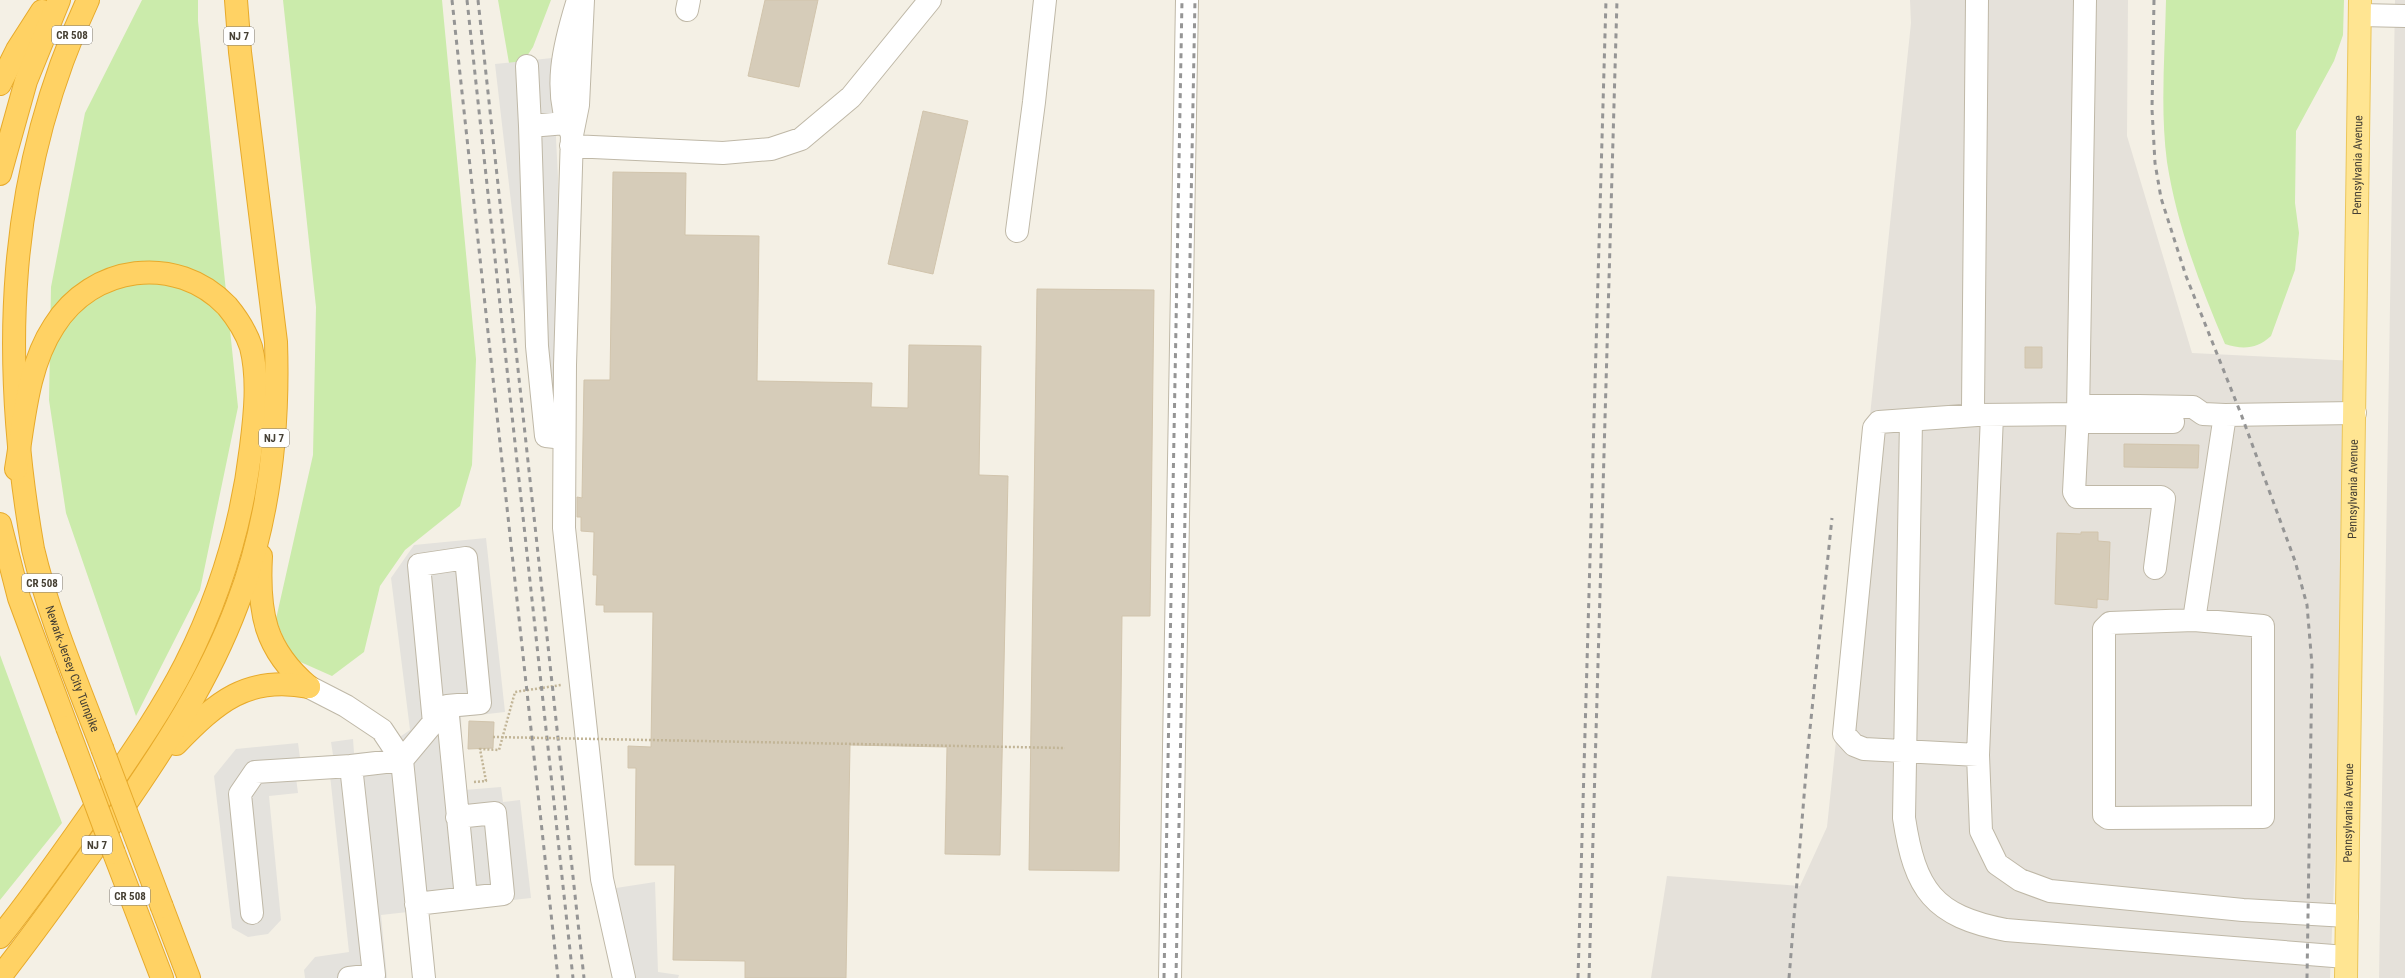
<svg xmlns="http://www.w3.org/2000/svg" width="2405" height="978" font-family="'Roboto Condensed',sans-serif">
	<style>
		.industrial { fill: #e5e1da }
		.green { fill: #cbebab }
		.parking { fill: #e4e2dd }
		.building { fill: #d6ccb9; stroke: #d1c4ac }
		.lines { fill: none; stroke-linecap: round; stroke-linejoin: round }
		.minor-casing { stroke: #bfb8a7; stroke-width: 24 }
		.major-casing { stroke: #ebc65b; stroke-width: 24 }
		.highway-casing { stroke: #e7aa2b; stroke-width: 24 }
		.path { stroke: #c2b597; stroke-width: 2.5; stroke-dasharray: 2 2; stroke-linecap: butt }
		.minor { stroke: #fff; stroke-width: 22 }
		.major { stroke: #ffe592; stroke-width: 22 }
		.highway { stroke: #ffd264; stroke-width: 22 }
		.rail { stroke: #959595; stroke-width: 3; stroke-dasharray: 5 5; stroke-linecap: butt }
		.highway-bridge-casing { stroke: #e7aa2b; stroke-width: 24; stroke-linecap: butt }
		.path-bridge { stroke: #c2b597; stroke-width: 2.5; stroke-dasharray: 2 2; stroke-linecap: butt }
		.highway-bridge { stroke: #ffd264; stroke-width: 22 }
		.labels { text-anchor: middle; stroke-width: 3.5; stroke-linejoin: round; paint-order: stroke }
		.shield { fill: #fff; stroke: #7e7971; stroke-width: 1 }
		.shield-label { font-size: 11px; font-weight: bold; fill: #464034 }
		.street-label { font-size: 12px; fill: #464034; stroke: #fff }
	</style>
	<rect width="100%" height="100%" fill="#f4f0e5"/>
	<path class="industrial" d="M1910 0H2128L2127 136 2192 353 2356 361 2330 978H1651L1667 876 1800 886 1827 827 1911 23Z
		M2395 0H2405V978H2379Z"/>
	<path class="green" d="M142 0H198V21L238 407 200 590 136 716 66 513 49 400 51 287 85 113Z
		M283 0H442L476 359 472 465 460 506 405 550 380 586 364 652 332 676 296 660 283 637 276 619 313 455 316 307Z
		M498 0H551L533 47 521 65 509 63Z
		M2166 0H2344L2343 35 2334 61 2296 131 2295 203 2299 233 2295 270 2271 336C2257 349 2243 350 2225 344 2200 285 2177 226 2167 162 2160 109 2165 53 2166 0Z
		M0 655 62 823 0 900Z"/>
	<path class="parking" d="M552 58 558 178 555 440 539 443 495 64Z
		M486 538 505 712 461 717 464 790 501 787 503 802 520 800 531 898 381 915 387 978H305L304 970 315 957 349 952 330 775 296 778 298 793 269 796 281 920 268 934 248 937 232 928 214 776 236 749 298 743 300 758 333 755 331 742 353 739 354 753 379 751 410 730 391 578 414 545Z
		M655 882 658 972 679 975 678 978H631L616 888Z"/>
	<path class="building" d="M765 0H818L799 87 748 76Z
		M923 111 968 121 933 274 888 264Z
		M613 172 686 173 685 235 759 236 757 381 872 383 871 407 908 408 909 345 981 346 979 475 1008 476 1000 855 945 854 947 747 850 745 846 978H745V961L673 960 675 865H635L636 768H628V746L651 747 653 612H604V605H596L597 575H593L594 532 581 531V517H577V497L582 498 584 380H610Z
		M1037 289 1154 290 1150 616H1122L1119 871 1029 870Z
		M2025 347H2042V368H2025Z
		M2124 444 2199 445 2198 468 2124 467Z
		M2081 532H2098V541L2110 542 2108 600 2097 599V608L2055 604 2057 533 2081 534Z
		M469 721 494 722 493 748 468 749Z"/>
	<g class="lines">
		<defs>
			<path id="minor" d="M578 0C564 45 552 91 572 135L578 105 583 0
				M1977 0 1973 407 1977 415 2078 414 2088 406H2139L2193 407 2203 414 2225 415
				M2085 0 2078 414 2074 492 2077 497H2161L2164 499 2155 568
				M687 10 689 0
				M2360 15 2405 16
				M527 66 530 126
				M572 135 565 365 564 528 602 879 624 978
				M571 146 723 153 771 149 801 139 851 97 930 0
				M1017 231 1034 102 1045 0
				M2078 414 2088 422H2173
				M1977 415 1879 422 1874 428 1844 734 1854 745 1864 749 1978 755
				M1992 415 1978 755 1981 831 1997 864 2020 880 2050 891 2243 910 2347 916
				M1911 420 1904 818C1915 890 1933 916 2006 930L2346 957
				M564 438 546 436 537 346 530 126 566 123
				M2194 620 2263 626V817L2108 818 2104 815V629L2110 623 2194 620 2225 415 2355 413
				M309 687 346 706 382 730 402 760 424 978
				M434 723 419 565 466 558 480 703 447 706 466 898
				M416 904 503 894 495 813 457 817
				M252 913 240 794 255 772 351 766
				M349 978 374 975 351 766 402 760 443 711
				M1170 978 1187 0"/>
			<g id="major">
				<path id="s1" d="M2346 978 2360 0"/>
			</g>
			<g id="highway">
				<path id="s2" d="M88 0C5 177 0 360 33 549 49 617 77 682 102 748"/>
				<path d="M0 84 17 50 42 11"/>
				<path d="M0 174 26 81 59 0"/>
				<path d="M0 524 19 598 67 727"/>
				<path d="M261 556C258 612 264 649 309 687"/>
				<path d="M176 744C217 702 247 675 309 687"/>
				<path d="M114 853 162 978"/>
				<path d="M162 907 189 978"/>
				<path d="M0 937C35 893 68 846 100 800 130 756 161 712 185 665 219 598 242 523 251 447 255 415 259 379 251 347 246 332 237 318 227 306 176 253 92 265 54 326 27 367 24 422 16 469"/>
				<path d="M0 977C42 923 81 868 120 812 165 747 209 680 237 605 269 522 279 430 276 342L240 52 236 0"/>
			</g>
		</defs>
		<use href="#minor" class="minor-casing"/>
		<use href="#major" class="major-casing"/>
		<use href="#highway" class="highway-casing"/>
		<path class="path" d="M474 782 486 781 480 749 499 750 515 692 561 685"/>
		<use href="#minor" class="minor"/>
		<use href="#major" class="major"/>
		<use href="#highway" class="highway"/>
		<path class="rail" d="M452 0 558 978
			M467 0 573 978
			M478 0 584 978
			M2154 0 2152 109 2155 163 2161 198 2186 276 2241 414 2295 561 2307 605 2312 665 2307 978
			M1164 978 1182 0
			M1176 978 1195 0
			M1578 978 1606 0
			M1589 978 1617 0
			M1789 978 1808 748 1832 518"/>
		<defs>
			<path id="highway-bridge" d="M67 727 114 853
				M102 748 162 907"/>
		</defs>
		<use href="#highway-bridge" class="highway-bridge-casing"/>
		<path class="path-bridge" d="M493 737 1065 748"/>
		<use href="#highway-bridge" class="highway-bridge"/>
	</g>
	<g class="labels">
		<g class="shield">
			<rect x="52" y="26" width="40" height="18" rx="3"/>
			<rect x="224" y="27" width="30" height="18" rx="3"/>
			<rect x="259" y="429" width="30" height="18" rx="3"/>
			<rect x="22" y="574" width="40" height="18" rx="3"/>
			<rect x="82" y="836" width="30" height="18" rx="3"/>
			<rect x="110" y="887" width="40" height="18" rx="3"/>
		</g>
		<g class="shield-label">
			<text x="72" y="39">CR 508</text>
			<text x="239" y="40">NJ 7</text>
			<text x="274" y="442">NJ 7</text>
			<text x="42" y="587">CR 508</text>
			<text x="97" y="849">NJ 7</text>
			<text x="130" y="900">CR 508</text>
		</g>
		<g class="street-label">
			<text dy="4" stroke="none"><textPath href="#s1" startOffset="813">Pennsylvania Avenue</textPath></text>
			<text dy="4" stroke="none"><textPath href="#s1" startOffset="489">Pennsylvania Avenue</textPath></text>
			<text dy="4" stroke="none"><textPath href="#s2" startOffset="687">Newark-Jersey City Turnpike</textPath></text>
			<text dy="4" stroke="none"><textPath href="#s1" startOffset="165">Pennsylvania Avenue</textPath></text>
		</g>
	</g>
</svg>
